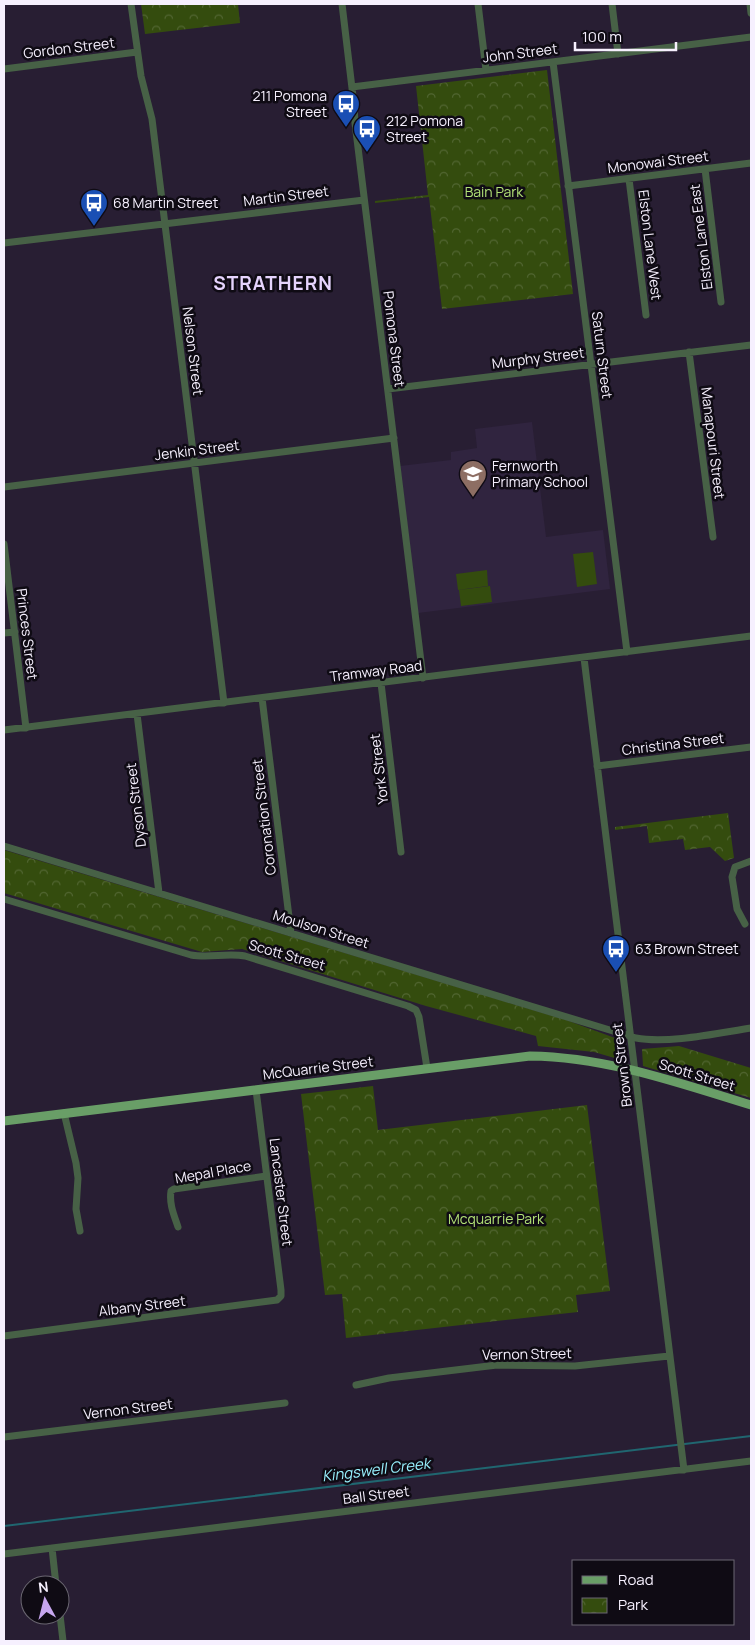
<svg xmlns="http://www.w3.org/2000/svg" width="755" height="1645" font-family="Manrope,sans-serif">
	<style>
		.built { fill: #30243f }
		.grass { fill: #344c0e }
		.park { fill: url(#park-crowns) }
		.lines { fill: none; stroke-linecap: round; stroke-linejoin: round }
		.stream { stroke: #206670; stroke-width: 2 }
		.minor { stroke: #476146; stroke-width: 7 }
		.major { stroke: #699e67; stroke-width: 9 }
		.labels { text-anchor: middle; stroke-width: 5; stroke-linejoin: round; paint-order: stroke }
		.street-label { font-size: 14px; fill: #f6f0fe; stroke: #0f0b14 }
		.poi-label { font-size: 14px; fill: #f6f0fe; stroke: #0f0b14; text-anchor: start }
		.park-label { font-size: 14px; fill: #b2e176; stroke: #0f0b14 }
		.water-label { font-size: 15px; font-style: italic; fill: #98f1fe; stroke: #0f0b14 }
		.district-label { font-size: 19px; font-weight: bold; letter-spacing: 1px; fill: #e5d3fd; stroke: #0f0b14 }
	</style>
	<defs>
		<pattern id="park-crowns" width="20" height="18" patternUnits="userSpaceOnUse" patternTransform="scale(1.25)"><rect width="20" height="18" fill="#344c0e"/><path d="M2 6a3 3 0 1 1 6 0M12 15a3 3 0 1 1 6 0" fill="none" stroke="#526632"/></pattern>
	</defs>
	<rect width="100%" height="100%" fill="#281e33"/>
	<path class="built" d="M532 422 546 537 603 530 610 589 418 613 400 466 451 460V452L477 448 475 429Z"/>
	<path class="grass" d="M593 552 597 584 577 587 573 554Z
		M487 570 488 586 458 590 456 574Z
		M490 586 492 602 461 606 459 590Z"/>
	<path class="park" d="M141 4H238L240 23 145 34Z
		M547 70 573 294 442 309 429 197 375 203V201L428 195 416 86Z
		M728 813 734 858 725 861 710 847 685 850 683 839 649 843 647 826 615 830V827Z
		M4 850 566 1020 615 1038 618 1059 594 1052 538 1046 536 1036 426 1006 242 949 202 952 4 893Z
		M679 1046 751 1068V1098L643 1066 642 1049Z
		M373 1086 378 1130 587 1105 610 1291 576 1295 578 1312 346 1338 342 1294 325 1295 301 1094Z"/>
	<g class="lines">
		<path class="stream" d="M4 1526 751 1436"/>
		<path class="minor" d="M131 4 141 76 152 119 224 703
			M342 4 354 105 355 123 423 678
			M478 4 486 70
			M612 4 618 54
			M750 4 751 13
			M553 62 627 652
			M4 69 137 52
			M352 87 751 37
			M705 169 721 302
			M629 179 646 315
			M568 186 751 163
			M4 243 364 200
			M689 352 713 537
			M388 389 751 345
			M4 487 394 438
			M4 544 26 728
			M4 633 15 632
			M584 658 684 1470
			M381 683 401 852
			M262 698 291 933
			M137 714 159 893
			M4 730 751 636
			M597 766 751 747
			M4 846 636 1038C668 1044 718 1033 751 1028
			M4 899 191 955C209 958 227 953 245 956L408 1006 416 1010 419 1017 427 1068
			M745 924 737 909 732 877 735 867 751 861
			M64 1113 76 1163 78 1178 76 1209 80 1231
			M178 1227C174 1215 169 1204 171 1191L174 1189 266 1176
			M4 1336 277 1300 281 1296V1290L256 1090
			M356 1385 389 1378 497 1365 575 1366 669 1356
			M4 1437 285 1403
			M52 1548 56 1585
			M4 1554 751 1461
			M60 1615 63 1641"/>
		<path class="major" d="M4 1121 530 1056C607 1057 679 1083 751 1105"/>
	</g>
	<defs>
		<symbol id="bus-pin" viewBox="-11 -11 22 30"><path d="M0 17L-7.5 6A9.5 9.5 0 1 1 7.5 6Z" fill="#1a4fb4" stroke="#0f0b14"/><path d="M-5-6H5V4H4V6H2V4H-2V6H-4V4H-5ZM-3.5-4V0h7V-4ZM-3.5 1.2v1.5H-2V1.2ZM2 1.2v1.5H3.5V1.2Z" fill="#fff"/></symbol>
		<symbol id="school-pin" viewBox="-11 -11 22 30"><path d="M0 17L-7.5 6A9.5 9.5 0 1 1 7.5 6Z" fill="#8d6e63" stroke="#0f0b14"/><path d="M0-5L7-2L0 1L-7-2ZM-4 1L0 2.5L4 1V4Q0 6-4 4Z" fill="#fff"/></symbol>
	</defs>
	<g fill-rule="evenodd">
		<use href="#bus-pin" x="330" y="88" width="32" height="43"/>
		<use href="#bus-pin" x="351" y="113" width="32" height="43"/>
		<use href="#bus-pin" x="78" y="187" width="32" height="43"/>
		<use href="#school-pin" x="457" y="458" width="32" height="43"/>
		<use href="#bus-pin" x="600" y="933" width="32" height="43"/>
	</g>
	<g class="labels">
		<g class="street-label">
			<text transform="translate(69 48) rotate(-7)" y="5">Gordon Street</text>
			<text transform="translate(520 53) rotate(-7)" y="5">John Street</text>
			<text transform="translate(658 162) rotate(-7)" y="5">Monowai Street</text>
			<text transform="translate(286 196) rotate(-7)" y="5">Martin Street</text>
			<text transform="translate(701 237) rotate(-97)" y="5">Elston Lane East</text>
			<text transform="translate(650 245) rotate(83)" y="5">Elston Lane West</text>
			<text transform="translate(394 339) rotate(83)" y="5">Pomona Street</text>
			<text transform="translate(193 351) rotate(83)" y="5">Nelson Street</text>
			<text transform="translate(602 355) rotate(83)" y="5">Saturn Street</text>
			<text transform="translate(538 358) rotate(-7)" y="5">Murphy Street</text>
			<text transform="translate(713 443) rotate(83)" y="5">Manapouri Street</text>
			<text transform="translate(197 450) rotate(-7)" y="5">Jenkin Street</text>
			<text transform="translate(27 634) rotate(83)" y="5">Princes Street</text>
			<text transform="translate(376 671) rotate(-7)" y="5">Tramway Road</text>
			<text transform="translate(673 744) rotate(-7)" y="5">Christina Street</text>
			<text transform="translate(379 769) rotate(-97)" y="5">York Street</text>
			<text transform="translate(136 805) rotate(-97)" y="5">Dyson Street</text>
			<text transform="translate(264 817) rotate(-97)" y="5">Coronation Street</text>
			<text transform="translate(321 929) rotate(17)" y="5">Moulson Street</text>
			<text transform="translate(287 955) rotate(16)" y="5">Scott Street</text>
			<text transform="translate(622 1065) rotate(-97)" y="5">Brown Street</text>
			<text transform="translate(318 1068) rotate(-7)" y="5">McQuarrie Street</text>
			<text transform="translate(697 1075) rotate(17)" y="5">Scott Street</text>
			<text transform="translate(213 1172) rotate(-10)" y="5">Mepal Place</text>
			<text transform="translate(281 1192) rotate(83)" y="5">Lancaster Street</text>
			<text transform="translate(142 1306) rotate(-7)" y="5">Albany Street</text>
			<text transform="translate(527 1354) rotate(-1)" y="5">Vernon Street</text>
			<text transform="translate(128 1409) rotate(-7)" y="5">Vernon Street</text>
			<text transform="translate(376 1495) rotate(-7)" y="5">Ball Street</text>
		</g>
		<g class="poi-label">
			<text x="327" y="101" text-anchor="end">211 Pomona<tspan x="327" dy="16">Street</tspan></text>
			<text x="386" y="126">212 Pomona<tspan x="386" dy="16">Street</tspan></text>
			<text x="113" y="208">68 Martin Street</text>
			<text x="492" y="471">Fernworth<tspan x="492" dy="16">Primary School</tspan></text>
			<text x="635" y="954">63 Brown Street</text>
		</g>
		<g class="park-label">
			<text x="494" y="197">Bain Park</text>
			<text x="496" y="1224">Mcquarrie Park</text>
		</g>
		<g class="water-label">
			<text transform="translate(376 1470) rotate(-7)" y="5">Kingswell Creek</text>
		</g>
		<g class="district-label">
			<text x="273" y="290">STRATHERN</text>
		</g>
	</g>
	<rect width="755" height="1645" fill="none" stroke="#f6f0fe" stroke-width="10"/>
	<rect x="572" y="1560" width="162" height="65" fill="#0f0b14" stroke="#6b6772"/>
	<rect x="582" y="1576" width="25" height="8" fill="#699e67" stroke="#6b6772"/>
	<text x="618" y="1585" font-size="15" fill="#f6f0fe">Road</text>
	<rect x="582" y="1598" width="25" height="15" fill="url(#park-crowns)" stroke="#6b6772"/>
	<text x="618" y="1610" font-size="15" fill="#f6f0fe">Park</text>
	<g transform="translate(45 1600) rotate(353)"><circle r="24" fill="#0f0b14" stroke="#6b6772"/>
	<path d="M0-4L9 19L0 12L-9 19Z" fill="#c7a6ef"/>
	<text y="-8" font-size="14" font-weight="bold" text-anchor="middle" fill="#f6f0fe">N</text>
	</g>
	<path d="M575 42v8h101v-8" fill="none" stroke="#f6f0fe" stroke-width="2.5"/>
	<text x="582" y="42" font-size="15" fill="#f6f0fe" stroke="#0f0b14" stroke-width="4" paint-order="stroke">100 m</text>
</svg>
